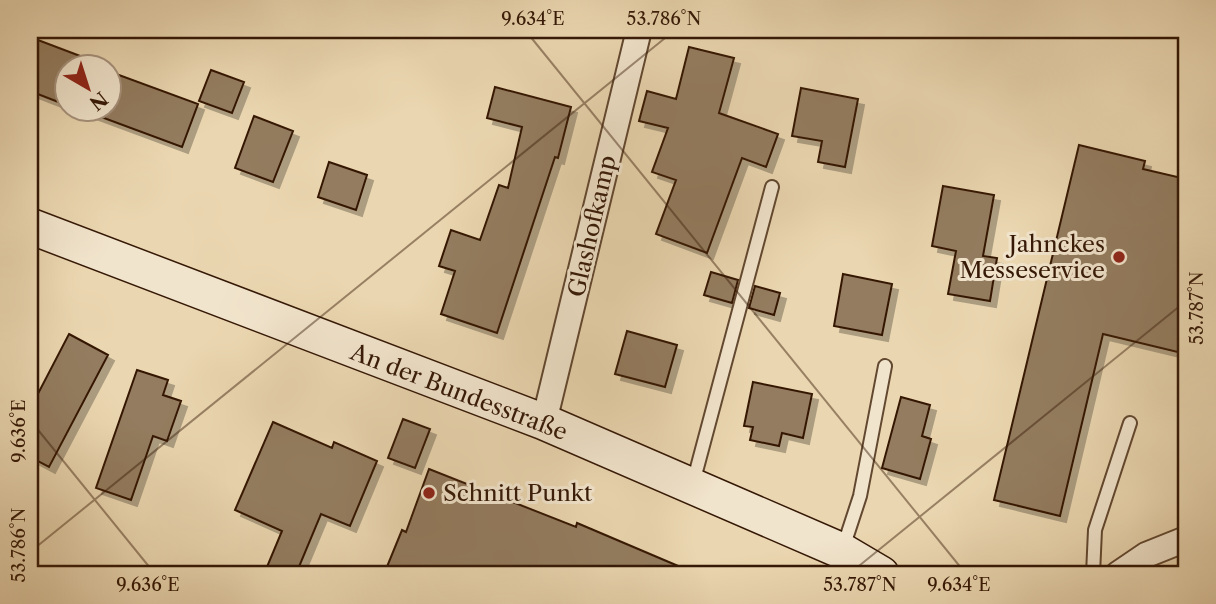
<svg xmlns="http://www.w3.org/2000/svg" width="1216" height="604" font-family="'Libre Caslon Text',serif">
	<style>
		.building { fill: #937b5e; stroke: #351806; stroke-width: 2; filter: url(#shadow) }
		.lines { fill: none; stroke-linecap: round; stroke-linejoin: round }
		.service-casing { stroke: #624830; stroke-width: 16 }
		.minor-casing { stroke: #624830; stroke-width: 28 }
		.secondary-casing { stroke: #351806; stroke-width: 38 }
		.service { stroke: #f1e4cc; stroke-width: 12 }
		.minor { stroke: #f1e4cc; stroke-width: 24 }
		.secondary { stroke: #f1e4cc; stroke-width: 35 }
		.ticks { fill: none; stroke: #351806; stroke-width: 2; stroke-opacity: 0.45 }
		.poi-dot { fill: #8f2418; stroke: #f1e4cc; stroke-width: 2.5 }
		.labels { text-anchor: middle; stroke-width: 6; stroke-linejoin: round; paint-order: stroke }
		.street-label { font-size: 23px; fill: #351806; stroke: #f1e4cc }
		.poi-label { font-size: 23px; fill: #351806; stroke: #f1e4cc; text-anchor: end }
		.neatline { fill: none; stroke: #351806; stroke-width: 2.5 }
		.ticks-label { font-size: 18px; text-anchor: middle; fill: #351806 }
	</style>
	<defs>
		<filter id="shadow"><feDropShadow dx="6" dy="6" stdDeviation="0" flood-color="#0004"/></filter>
	</defs>
	<rect width="100%" height="100%" fill="#ead6b0"/>
	<filter id="stains"><feTurbulence type="fractalNoise" baseFrequency=".00286" numOctaves="4"/><feColorMatrix values="0 0 0 0 .2 0 0 0 0 .09 0 0 0 0 .02 0 0 0 .5 -.17"/></filter>
	<radialGradient id="worn" r=".72"><stop offset=".6" stop-color="#630" stop-opacity="0"/><stop offset="1" stop-color="#630" stop-opacity=".3"/></radialGradient>
	<path class="building" d="M30 37 96 62V66H66V105L30 91Z
		M689 47 734 58 719 113 778 134 766 167 742 158 707 253 656 234 676 180 652 172 668 128 639 121 647 91 676 99Z
		M211 70 244 82 232 113 199 101Z
		M108 71 198 104 182 147 77 108H108Z
		M495 87 571 107 558 158 555 157 497 333 441 314 455 271 439 266 451 230 480 240 499 185 508 188 522 127 487 118Z
		M801 88 858 99 845 167 818 162 822 141 792 136Z
		M254 116 293 131 273 182 235 168Z
		M1079 145 1145 161 1143 169 1186 179V354L1103 334 1060 516 994 500Z
		M329 162 367 175 356 210 318 197Z
		M943 186 994 195 983 256 997 258 990 301 948 294 956 251 932 246Z
		M711 272 738 280 732 303 704 295Z
		M843 274 892 284 882 335 834 326Z
		M755 286 780 293 774 315 749 308Z
		M627 331 677 345 665 387 615 374Z
		M69 334 108 355 49 467 30 457V409Z
		M137 370 168 380 163 395 181 401 167 441 153 436 131 500 96 488Z
		M753 382 812 394 803 438 782 433 779 446 750 440 753 427 744 426Z
		M901 397 930 405 922 436 931 439 920 479 882 468Z
		M403 419 430 429 415 468 388 458Z
		M273 422 332 448 334 442 377 461 350 526 321 514 296 574H264L282 531 235 510Z
		M429 469 576 527 577 523 697 574H384L402 530 406 532Z"/>
	<g class="lines">
		<defs>
			<path id="service" d="M693 483 772 187
				M843 548 860 496 885 366
				M1093 574 1095 530 1130 423"/>
			<path id="minor" d="M544 422 639 30
				M1118 574 1146 555 1186 539"/>
			<path id="secondary" d="M30 226 544 422 842 551 881 574"/>
		</defs>
		<use href="#service" class="service-casing"/>
		<use href="#minor" class="minor-casing"/>
		<use href="#secondary" class="secondary-casing"/>
		<use href="#service" class="service"/>
		<use href="#minor" class="minor"/>
		<use href="#secondary" class="secondary"/>
	</g>
	<path class="ticks" d="M525 30 966 574M30 420 155 574M30 552 675 30M849 574 1186 301"/>
	<g class="poi-dot">
		<circle cx="1119" cy="257" r="7"/>
		<circle cx="429" cy="493" r="7"/>
	</g>
	<g class="labels">
		<g class="street-label">
			<text transform="translate(592 226) rotate(-77)" y="8">Glashofkamp</text>
			<text transform="translate(459 392) rotate(21)" y="8">An der Bundesstraße</text>
		</g>
		<g class="poi-label">
			<text x="1105" y="252">Jahnckes<tspan x="1105" dy="26">Messeservice</tspan></text>
			<text x="443" y="501" text-anchor="start">Schnitt Punkt</text>
		</g>
	</g>
	<rect width="1216" height="604" fill="none" stroke="#ead6b0" stroke-width="77"/>
	<g transform="translate(88 88) rotate(141)"><circle r="33" fill="#f1e4cc" stroke="#a6927d" stroke-width="2"/>
	<path d="M0-5L12 26L0 18L-12 26Z" fill="#8f2418"/>
	<text y="-10" font-size="19" font-weight="bold" text-anchor="middle" fill="#351806">N</text>
	</g>
	<rect x="38" y="38" width="1140" height="528" class="neatline"/>
	<g class="ticks-label">
		<text x="533" y="25">9.634°E</text>
		<text x="664" y="25">53.786°N</text>
		<text transform="translate(1197 308) rotate(-90)" y="6">53.787°N</text>
		<text transform="translate(19 431) rotate(-90)" y="6">9.636°E</text>
		<text transform="translate(19 545) rotate(-90)" y="6">53.786°N</text>
		<text x="148" y="591">9.636°E</text>
		<text x="860" y="591">53.787°N</text>
		<text x="959" y="591">9.634°E</text>
	</g>
	<rect width="100%" height="100%" filter="url(#stains)"/>
	<rect width="100%" height="100%" fill="url(#worn)"/>
</svg>
